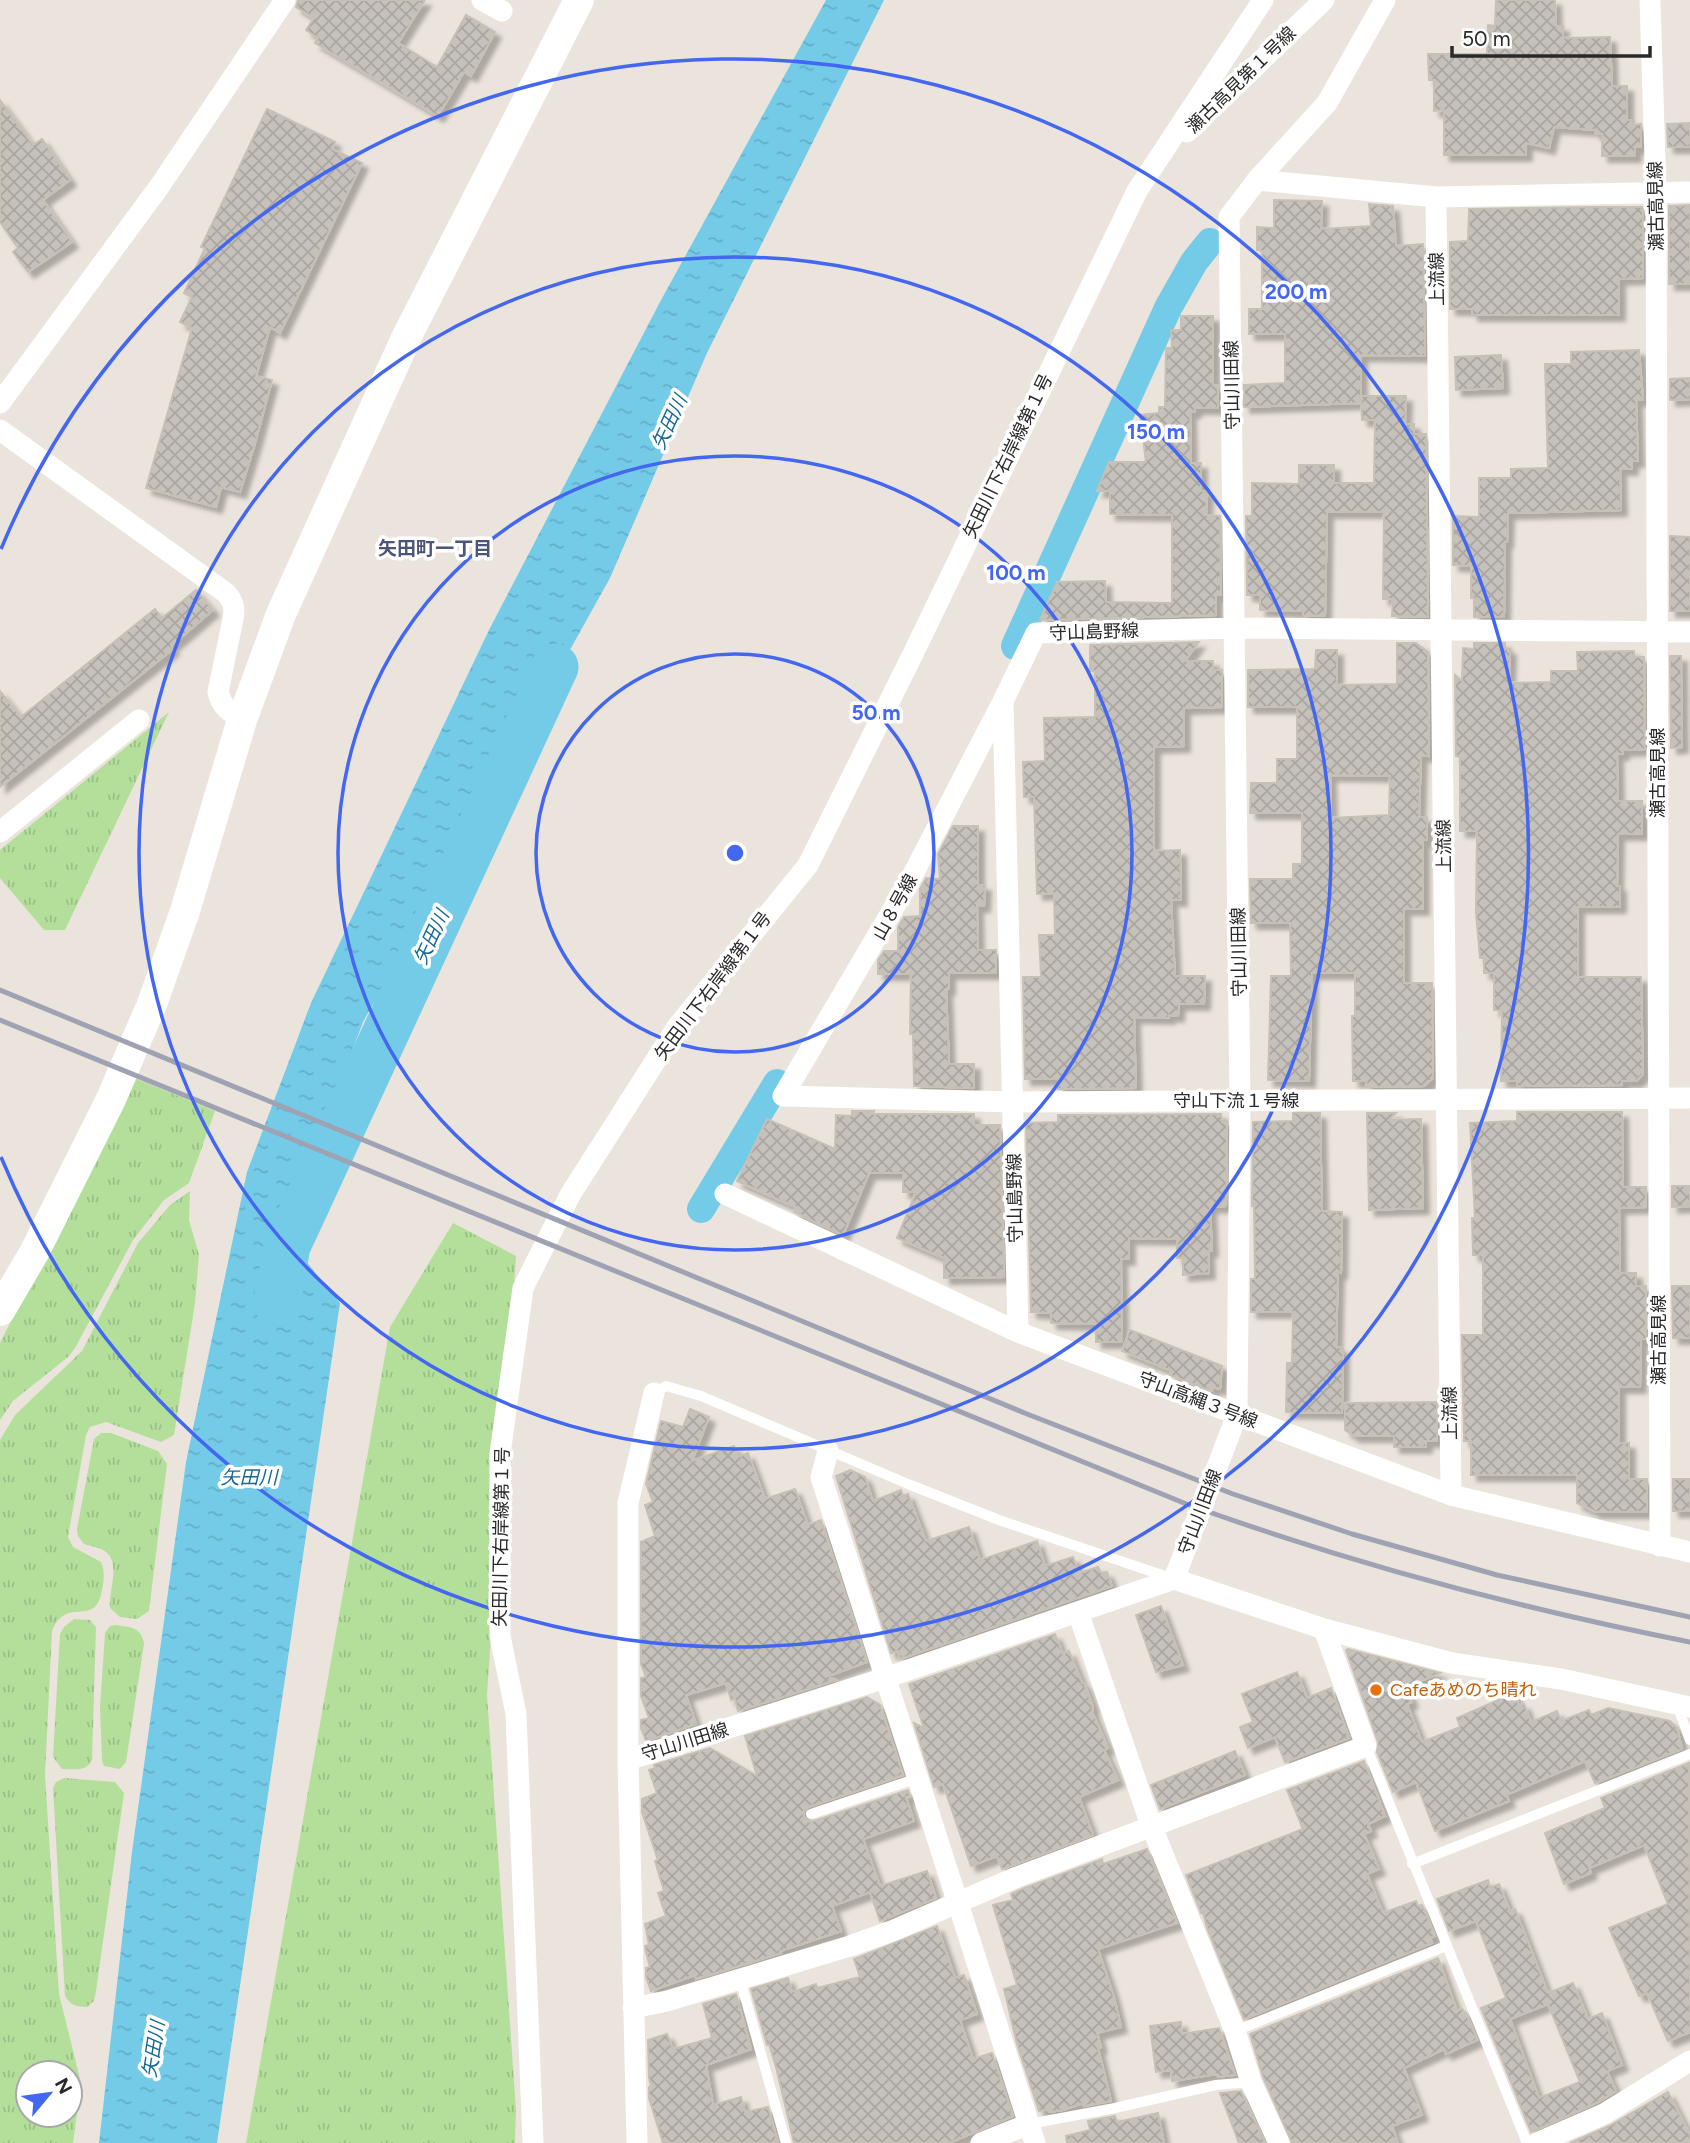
<svg xmlns="http://www.w3.org/2000/svg" width="1690" height="2143" font-family="Figtree,'Noto Sans JP',sans-serif">
	<style>
		.park { fill: url(#park-tufts); fill-rule: evenodd }
		.water { fill: url(#water-ripples) }
		.lines { fill: none; stroke-linecap: round; stroke-linejoin: round }
		.canal { stroke: #73cbe8; stroke-width: 28 }
		.river { stroke: #73cbe8; stroke-width: 47 }
		.building { fill: url(#building-cross-hatch); stroke: #c6c0b5; stroke-width: 2; fill-rule: evenodd; filter: url(#shadow) }
		.lane { stroke: #fff; stroke-width: 10 }
		.street { stroke: #fff; stroke-width: 21 }
		.secondary { stroke: #fff; stroke-width: 30 }
		.rail { stroke: #9fa2b3; stroke-width: 5 }
		.ring { fill: none; stroke: #4367f0; stroke-width: 3.5 }
		.food-dot { fill: #e8710a; stroke: #fff; stroke-width: 2.5 }
		.labels { text-anchor: middle; stroke-width: 7; stroke-linejoin: round; paint-order: stroke }
		.street-label { font-size: 18px; fill: #292929; stroke: #fff }
		.food-label { font-size: 18px; fill: #c56008; stroke: #fff; text-anchor: start }
		.water-label { font-size: 19px; font-style: italic; fill: #146992; stroke: #fff }
		.neighbourhood-label { font-size: 19px; font-weight: bold; fill: #4c5577; stroke: #fff }
		.centre { fill: #4367f0; stroke: #fff; stroke-width: 3.5 }
		.ring-label { font-size: 21px; text-anchor: middle; font-weight: bold; fill: #4367f0; stroke: #fff; stroke-width: 7; stroke-linejoin: round; paint-order: stroke }
	</style>
	<defs>
		<pattern id="park-tufts" width="24" height="20" patternUnits="userSpaceOnUse" patternTransform="scale(1.75)"><rect width="24" height="20" fill="#b3df9b"/><path d="M3 7l-1-3M5 7V3M7 7l1-3M15 17l-1-3M17 17v-4M19 17l1-3" fill="none" stroke="#9abf86"/></pattern>
		<pattern id="water-ripples" width="26" height="14" patternUnits="userSpaceOnUse" patternTransform="scale(1.75)"><rect width="26" height="14" fill="#73cbe8"/><path d="M2 4q2-2 4 0t4 0M15 11q2-2 4 0t4 0" fill="none" stroke="#64aec7"/></pattern>
		<pattern id="building-cross-hatch" width="8" height="8" patternUnits="userSpaceOnUse" patternTransform="scale(1.75)"><rect width="8" height="8" fill="#c6c1bb"/><path d="M0 0l8 8M0 8l8-8" fill="none" stroke="#aaa6a1"/></pattern>
		<filter id="shadow"><feDropShadow dx="6" dy="6" stdDeviation="2" flood-color="#0004"/></filter>
	</defs>
	<rect width="100%" height="100%" fill="#ebe4dc"/>
	<path class="park" d="M169 712 65 930H44L0 878V850Z
		M134 1078 215 1111 189 1183 164 1200 133 1240 75 1348 68 1357 13 1401 0 1420V1343Z
		M190 1191 189 1220 199 1255 195 1303 174 1435 161 1442 106 1422 90 1427 86 1435 68 1537 73 1547 101 1562C105 1571 104 1580 102 1590 95 1630 67 1594 52 1631L45 1775 59 1994 81 2083 73 2143H0V1440L15 1415 82 1351 138 1243 170 1205ZM28 2073H70V2115H28Z
		M453 1223 516 1256 487 1695 516 2110 515 2143H246L390 1327Z
		M101 1433H111L158 1451 167 1464 149 1611 137 1619 120 1617 110 1608C108 1593 121 1563 106 1552 100 1547 90 1546 84 1544L78 1536 77 1529 94 1439Z
		M74 1619 90 1620 96 1627 92 1760C86 1772 75 1769 62 1769L53 1757 60 1634 64 1627Z
		M115 1625C130 1627 142 1627 144 1644L126 1762 120 1769 104 1766 102 1761 100 1707 105 1633 110 1626Z
		M64 1778 115 1782 124 1793 96 1991 94 2001 87 2007C77 2007 70 2005 65 1996L53 1788 56 1782Z"/>
	<path class="water" d="M826 0H884L707 353 610 578 363 1022 283 1233 340 1303 217 2143H99L132 1852 186 1462 247 1172 311 1003 490 628 660 302Z"/>
	<g class="lines">
		<path class="canal" d="M1015 646 1168 308 1194 262 1210 242
			M701 1209 777 1083"/>
		<path class="river" d="M277 1303 287 1246 555 667"/>
	</g>
	<path class="building" d="M298 0H425L398 43 437 67 466 15 495 32 471 76 464 72 438 116 315 43 318 38 306 30 314 18 296 7Z
		M1496 0H1555L1556 26H1563V38L1610 37 1612 86H1627V120H1634V125L1641 124V147H1635V156H1602V134H1595V130L1554 127 1549 148 1526 143V155H1444V110L1434 111V80H1429L1428 54H1487L1488 25 1495 26Z
		M0 100 33 145 42 139 70 180 43 200 72 242 28 272 13 252 18 248 0 222Z
		M267 109 335 142 332 149 362 163 280 333 270 327 256 376 272 380 255 443 240 492 221 487 216 507 146 488 192 328 180 322 192 297 184 293 205 248 201 247Z
		M1690 123V147H1668L1667 124Z
		M1274 200 1322 201 1321 229 1371 226 1369 204 1393 206 1396 246 1423 244 1425 356 1361 355V403L1244 407V385L1285 383V334H1249V309H1262V251L1257 250V227L1274 228Z
		M1690 205V284H1669V206Z
		M1597 207H1643V278L1619 279V315H1472V309H1450V242L1468 241 1469 209Z
		M1181 316H1213V385H1218V408H1195V412H1190L1191 463H1201V491H1207L1206 515 1220 516 1221 595H1216V615L1040 620 1057 582 1105 581 1106 602 1172 603V515L1110 514V491H1097L1109 462H1146L1140 415 1159 413V407H1165L1166 348H1172L1171 330H1181Z
		M1639 350 1643 400H1636L1638 461H1632V469H1620L1621 510 1508 513 1507 542H1505L1504 617H1474V598H1471V566L1453 565V516L1479 517V478H1511V469L1548 468 1545 364H1571V352Z
		M1501 355 1503 388 1456 390 1455 357Z
		M1690 378V399L1670 400V379Z
		M1361 396H1406L1405 424H1414V434H1426L1428 617 1392 616 1393 599H1383L1384 512H1327L1325 616 1303 615V611L1260 610V595H1247L1246 516H1251L1252 514V483L1299 484V465H1334V483H1374L1375 420H1362Z
		M1670 536 1690 537V611H1670Z
		M196 590 213 610 171 646 173 649 0 787V691L21 717 155 609 162 618Z
		M1199 642 1185 661H1213V670H1222V707L1184 708V746L1154 747V851L1180 850 1181 900H1171L1175 976H1205L1204 1004H1179L1178 1016 1169 1015V1018L1134 1017 1136 1088 1058 1089V1079H1025L1023 977H1041L1039 935H1055L1054 893 1037 894 1034 797H1024L1023 762 1045 761 1044 718 1095 717V671H1090V645Z
		M1397 643H1416L1428 652 1429 756 1421 755 1419 817H1427V840H1423V909H1404V983H1432L1433 1078 1424 1086 1367 1087 1366 1081H1353L1352 1016H1355V973H1312L1309 1081 1268 1080 1271 976H1291L1290 923H1251L1250 879H1293V864H1302V813H1250L1251 783H1277V759H1297V707H1248V670L1315 669 1316 650H1337V685L1397 684ZM1330 775 1390 776 1389 815 1331 818Z
		M1474 643H1505V649H1510L1509 683 1551 682V671H1578L1577 652 1634 651V657H1644L1645 749 1623 750V754H1617L1618 801H1642V834H1618L1617 886H1620V907H1578V977H1641L1643 1074 1636 1081H1622V1085L1517 1086V1081H1501L1502 1010H1494V973H1484V958H1480L1476 913 1477 831H1460V757L1456 756 1455 675 1462 681 1463 648 1474 649Z
		M1670 656H1681L1682 747 1671 748Z
		M953 826H978V885H985L984 906H977L978 950H996V973H949V989H946L949 1064H974V1088L914 1086 913 1034H910L911 974H878V960L884 951H898V927L904 917 920 916V889L926 878 940 879 938 854Z
		M852 1111H874L873 1114H974V1125H1000L1004 1277 944 1278V1258L897 1238 916 1192H903V1173H869L843 1235 794 1212 796 1207 737 1181 767 1119 835 1149 836 1115 852 1116Z
		M1517 1112H1622L1623 1187H1646V1207L1619 1208 1620 1273H1636V1286H1646V1339H1641L1640 1387H1619V1443H1629V1479H1647V1512H1596L1577 1503V1475H1471V1441H1464L1462 1335H1483V1255H1473L1472 1218H1475L1470 1123 1517 1121Z
		M1293 1113H1320L1322 1211 1342 1212 1341 1273H1338L1336 1347 1343 1348 1342 1413 1286 1412 1287 1363H1292L1293 1312H1251V1279H1255L1254 1206H1252L1253 1122 1293 1121Z
		M1367 1113H1396L1389 1120 1421 1119 1423 1208 1369 1210Z
		M1221 1114 1222 1122H1227L1226 1206 1210 1207 1212 1251H1208L1209 1273 1183 1275V1258H1177V1239L1129 1238V1259H1121L1122 1342H1096V1324L1051 1323V1313L1031 1312 1026 1123 1058 1122V1115Z
		M1672 1186H1690V1206L1672 1207Z
		M1672 1286H1690V1338H1673Z
		M1130 1330 1222 1366 1220 1389 1213 1387 1212 1391 1196 1385 1170 1375 1172 1371 1122 1351Z
		M1437 1402V1441H1426V1447H1394V1436H1354L1345 1430V1403Z
		M690 1409 709 1417 692 1461 734 1446 738 1457 748 1453 765 1499 795 1489 808 1525 821 1520 867 1662 828 1676 836 1680 738 1711 735 1699 731 1700 726 1683 686 1695 696 1724 646 1741 641 1728V1720L649 1718 641 1696V1678L646 1677 641 1664V1542L655 1536 645 1505 653 1502 646 1484 661 1421 683 1427Z
		M850 1470 865 1477 873 1501 901 1490 903 1496 908 1494 926 1541 969 1527 980 1560 1037 1541 1045 1566 1073 1557 1079 1573 1098 1567 1101 1573 1107 1572 1112 1586 900 1659 898 1651 891 1653 836 1476Z
		M1673 1479H1690V1511H1673Z
		M1161 1606 1183 1665 1156 1672 1136 1615Z
		M1055 1634 1063 1654 1069 1651 1082 1683H1084L1092 1704 1093 1714 1108 1748 1104 1750 1118 1780 1079 1797 1093 1835 1002 1869 997 1856 971 1866 943 1784 934 1787 914 1723 924 1728 909 1684Z
		M1348 1649 1440 1673 1406 1687 1412 1702 1407 1704 1422 1742 1460 1727 1457 1718 1514 1693 1519 1706 1524 1704 1531 1722 1557 1711 1561 1721 1589 1710 1591 1715 1608 1708 1670 1721 1677 1728 1682 1749 1595 1783 1585 1761 1506 1795 1509 1801 1435 1831 1416 1782 1393 1792 1377 1752 1378 1742 1346 1650Z
		M1297 1672 1307 1698 1331 1688 1349 1738 1285 1762 1275 1737 1248 1748 1240 1727 1253 1722 1242 1694Z
		M867 1697 880 1705 903 1775 808 1807 803 1812 804 1817 809 1822 814 1821 908 1790 910 1796 906 1797 914 1821 863 1839 880 1886 927 1871 936 1898 880 1921 870 1892 832 1906 841 1931 780 1951 781 1953 696 1979 695 1975 651 1991 646 1977V1968L650 1967 646 1952 645 1946 649 1945 645 1924 666 1916 658 1893 664 1891 655 1861 658 1860 642 1812V1799L657 1793 649 1770 655 1768 654 1765 710 1748 757 1776 745 1736Z
		M1235 1751 1245 1775 1160 1809 1151 1785Z
		M1364 1761 1385 1816 1368 1824 1371 1831 1364 1834 1379 1869 1367 1874 1383 1913 1416 1901 1418 1906 1422 1905 1435 1936 1430 1938 1432 1943 1244 2019 1207 1928 1203 1912 1201 1913 1186 1875 1303 1829 1287 1790Z
		M1689 1763 1690 2032 1668 2041 1647 1993 1639 1996 1609 1928 1668 1904 1644 1845 1589 1868 1591 1873 1564 1884 1545 1833 1605 1808 1601 1798Z
		M1147 1849 1177 1923 1098 1949 1114 1997 1121 2027 1097 2033 1101 2047 1098 2048 1111 2101 1084 2106 1083 2103 1063 2110 1049 2112 1048 2109 1039 2111 1017 2044 1004 1989 1017 1985 993 1905 1013 1900 1011 1894 1022 1889 1102 1859 1103 1864Z
		M1488 1880 1490 1888 1499 1884 1510 1911 1515 1909 1548 1993 1573 1983 1588 2019 1602 2013 1622 2065 1607 2071 1616 2091 1598 2102 1531 2132 1481 2008 1506 1998 1476 1921 1449 1931 1437 1899ZM1548 2004 1580 2082 1539 2098 1510 2019Z
		M937 1926 955 1978 964 1975 977 2014 960 2020 973 2059 992 2053 1013 2116 949 2143H794L776 2067 769 2044 767 2045 751 1989 788 1978 792 1992 816 1984 817 1988 860 1977 854 1959Z
		M1438 1958 1457 2011 1462 2009 1466 2013 1477 2040 1446 2054 1444 2049 1404 2068 1422 2115 1392 2126 1398 2143H1292L1263 2077 1250 2034Z
		M736 1994 751 2049 706 2065 713 2105 741 2097 745 2112 768 2107 778 2143H663L649 2098V2087L651 2086 649 2078 648 2040 667 2034 673 2049 712 2038 703 2004Z
		M1181 2022 1182 2034 1219 2028 1235 2075 1218 2077 1217 2074 1172 2081 1171 2070 1156 2072 1150 2026Z
		M1241 2091 1265 2143H1239L1220 2093Z
		M1668 2092 1690 2135V2143H1570L1609 2126Z
		M1158 2113 1164 2143H1067L1066 2136 1090 2130 1088 2121 1115 2116 1117 2122Z"/>
	<g class="lines">
		<path class="lane" d="M654 1393 666 1386 701 1396 908 1484 999 1520 1168 1577
			M1677 1705 1690 1740
			M1366 1746 1527 2143
			M811 1814 918 1778
			M1412 1864 1690 1754
			M740 1979 786 2143
			M1235 2031 1446 1946
			M1029 2124 1115 2108 1216 2085 1251 2082"/>
		<path class="street" d="M482 0 502 11
			M1650 0 1656 193 1660 1546
			M1187 132 1324 0
			M1257 180 1436 197 1690 192
			M1436 197 1451 1495
			M0 403 159 187 285 0
			M0 430 226 593C234 602 235 608 233 619L218 692C221 707 231 712 242 720
			M1001 705 909 882 783 1096 1013 1102 1690 1098
			M0 832 139 720
			M725 1194 1018 1332 1451 1495 1690 1552
			M1018 1332 1003 701 1036 633 1236 628 1690 632
			M828 1451 821 1477 1035 2143
			M1174 1579 1324 1629 1452 1663 1561 1679 1690 1707
			M1078 1612 1151 1825 1235 2031 1251 2082 1279 2143
			M628 1760 885 1678 1174 1579 1237 1415 1240 1101 1229 217 1257 180 1327 103 1385 0
			M633 2008 667 2001 850 1946 892 1931 1017 1877 1366 1746 1324 1629
			M533 2143 516 1714 500 1636V1454L523 1288 570 1195 677 1027 808 865 910 660 1137 191 1263 0
			M637 2143 628 1760V1503L654 1393
			M981 2143 1029 2124
			M1537 2143 1604 2114 1690 2061"/>
		<path class="secondary" d="M0 1311 35 1251 111 1099 152 1004 185 911 242 720 281 614 407 336 579 0"/>
		<path class="rail" d="M0 990 1027 1414 1233 1494 1352 1534 1497 1575 1690 1617
			M0 1020 1184 1503C1349 1563 1518 1608 1690 1642"/>
	</g>
	<g class="ring">
		<circle cx="735" cy="853" r="199"/>
		<circle cx="735" cy="853" r="397"/>
		<circle cx="735" cy="853" r="596"/>
		<path d="M1 549A794 794 0 1 1 1 1157"/>
	</g>
	<circle class="food-dot" cx="1376" cy="1690" r="7"/>
	<g class="labels">
		<g class="street-label">
			<text transform="translate(1241 80) rotate(-44)" y="6">瀬古高見第１号線</text>
			<text transform="translate(1656 206) rotate(-91)" y="6">瀬古高見線</text>
			<text transform="translate(1437 279) rotate(-91)" y="6">上流線</text>
			<text transform="translate(1232 385) rotate(-91)" y="6">守山川田線</text>
			<text transform="translate(1008 456) rotate(-64)" y="6">矢田川下右岸線第１号</text>
			<text transform="translate(1094 632) rotate(-2)" y="6">守山島野線</text>
			<text transform="translate(1658 773) rotate(-90)" y="6">瀬古高見線</text>
			<text transform="translate(1444 846) rotate(-91)" y="6">上流線</text>
			<text transform="translate(895 907) rotate(-61)" y="6">山８号線</text>
			<text transform="translate(1239 952) rotate(-91)" y="6">守山川田線</text>
			<text transform="translate(713 986) rotate(-53)" y="6">矢田川下右岸線第１号</text>
			<text x="1236" y="1107">守山下流１号線</text>
			<text transform="translate(1015 1198) rotate(-91)" y="6">守山島野線</text>
			<text transform="translate(1659 1340) rotate(-90)" y="6">瀬古高見線</text>
			<text transform="translate(1198 1400) rotate(21)" y="6">守山高縄３号線</text>
			<text transform="translate(1450 1413) rotate(-91)" y="6">上流線</text>
			<text transform="translate(1200 1512) rotate(-69)" y="6">守山川田線</text>
			<text transform="translate(501 1537) rotate(-89)" y="6">矢田川下右岸線第１号</text>
			<text transform="translate(685 1742) rotate(-17)" y="6">守山川田線</text>
		</g>
		<g class="food-label">
			<text x="1390" y="1696">Cafeあめのち晴れ</text>
		</g>
		<g class="water-label">
			<text transform="translate(669 422) rotate(-65)" y="7">矢田川</text>
			<text transform="translate(431 937) rotate(-65)" y="7">矢田川</text>
			<text x="249" y="1484">矢田川</text>
			<text transform="translate(153 2049) rotate(-81)" y="7">矢田川</text>
		</g>
		<g class="neighbourhood-label">
			<text x="435" y="555">矢田町一丁目</text>
		</g>
	</g>
	<circle cx="735" cy="853" r="10" class="centre"/>
	<g class="ring-label">
		<text x="1296" y="299">200 m</text>
		<text x="1156" y="439">150 m</text>
		<text x="1016" y="580">100 m</text>
		<text x="876" y="720">50 m</text>
	</g>
	<g transform="translate(49 2094) rotate(61)"><circle r="33" fill="#ffffff" stroke="#a9a9a9" stroke-width="2"/>
	<path d="M0-5L12 26L0 18L-12 26Z" fill="#4367f0"/>
	<text y="-10" font-size="19" font-weight="bold" text-anchor="middle" fill="#292929">N</text>
	</g>
	<path d="M1452 46v10h198v-10" fill="none" stroke="#292929" stroke-width="3.5"/>
	<text x="1462" y="46" font-size="21" fill="#292929" stroke="#ffffff" stroke-width="5" paint-order="stroke">50 m</text>
</svg>
